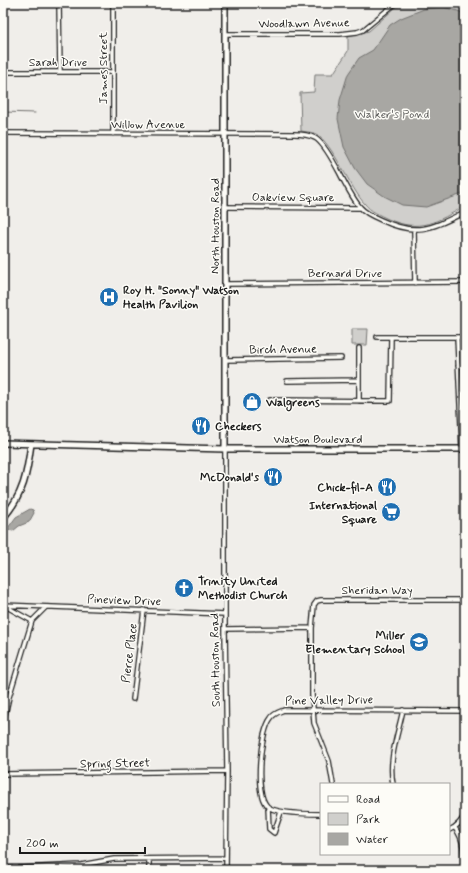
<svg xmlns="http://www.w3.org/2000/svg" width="468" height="873" font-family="Mynerve,sans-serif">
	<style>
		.green { fill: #d0cfcc; stroke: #767674 }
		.water { fill: #a8a7a3; stroke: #706f6d }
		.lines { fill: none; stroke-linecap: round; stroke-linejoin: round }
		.stream { stroke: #706f6d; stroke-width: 1 }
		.street-casing { stroke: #1c1c1c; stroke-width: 6 }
		.secondary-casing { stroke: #1c1c1c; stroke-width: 8 }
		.street { stroke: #fdfcf7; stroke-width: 3.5 }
		.secondary { stroke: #fdfcf7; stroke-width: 5 }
		.labels { text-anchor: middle; stroke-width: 3; stroke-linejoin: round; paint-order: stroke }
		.street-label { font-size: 12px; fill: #1c1c1c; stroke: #fdfcf7 }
		.park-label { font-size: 12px; fill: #5b5b5a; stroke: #fdfcf7 }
		.poi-label { font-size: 12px; font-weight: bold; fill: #1c1c1c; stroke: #fdfcf7; text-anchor: start }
	</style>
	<rect width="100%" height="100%" fill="#f0eeea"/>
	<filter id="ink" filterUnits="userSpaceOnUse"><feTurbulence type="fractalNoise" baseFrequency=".025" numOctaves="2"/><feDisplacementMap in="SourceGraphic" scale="8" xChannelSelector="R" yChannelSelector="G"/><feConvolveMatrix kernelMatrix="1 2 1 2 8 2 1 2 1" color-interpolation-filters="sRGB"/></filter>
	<g filter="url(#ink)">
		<path class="green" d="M404 3H465V206C437 222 419 233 388 219 380 215 370 211 365 204 351 190 332 142 316 134 312 132 306 132 301 131L300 93 314 92 315 74H333L348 51V36L369 31 395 8Z
			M352 329H368L367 345H352Z"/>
		<path class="water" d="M443 7 458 11 465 14V193L426 207 402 205 384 196 367 184 355 168 344 147 338 119 340 100 348 74 359 58 373 50 390 25 401 18 424 9Z
			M30 509 33 510 34 513 29 522 19 526 13 531 9 530 8 528 16 517Z"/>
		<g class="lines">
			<path class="stream" d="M3 112 35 113"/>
			<defs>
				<path id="street" d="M59 3 60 72
					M3 24 4 72
					M226 34H340L357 32 363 30 396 3
					M3 72H113
					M3 133 294 134C301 134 309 135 315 138 324 143 333 161 338 170 344 181 352 198 360 207 365 213 374 217 381 220 417 237 432 228 465 212
					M113 134V3
					M225 207 360 208
					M414 230 415 283
					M225 284 465 282
					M377 337H465
					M457 337 462 449
					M359 348V401
					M225 360 341 358
					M458 366H465
					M287 381 359 380
					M270 400 390 401 391 337
					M225 449V629L227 771 226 870
					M3 605 225 614
					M5 606 32 621
					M225 629 312 628
					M133 699 144 610
					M3 733 4 719 9 697 32 621 46 607
					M3 774 227 771
					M333 784 329 761 314 723 312 695V628L314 605 317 601 321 600H465
					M393 784C388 760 398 734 403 710
					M268 807 269 829 274 833 281 812
					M321 814C309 814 275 814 267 806 254 793 260 732 271 718 274 713 279 712 284 710L465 711
					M455 828C465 841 464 854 464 870
					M449 830C457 827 462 822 465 813
					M149 859V870
					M3 869 81 865 114 859 225 858"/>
				<path id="secondary" d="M3 443 225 449H465
					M225 449V3
					M3 518C24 494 27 474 31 444"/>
			</defs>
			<use href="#street" class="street-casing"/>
			<use href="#secondary" class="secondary-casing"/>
			<use href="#street" class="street"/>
			<use href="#secondary" class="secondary"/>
		</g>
	</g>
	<defs>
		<symbol id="hospital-disc" viewBox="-11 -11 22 22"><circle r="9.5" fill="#1f6fb2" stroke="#fdfcf7"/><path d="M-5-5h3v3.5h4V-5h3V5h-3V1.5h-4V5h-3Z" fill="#fff"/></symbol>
		<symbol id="shop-disc" viewBox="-11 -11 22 22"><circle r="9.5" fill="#1f6fb2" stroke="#fdfcf7"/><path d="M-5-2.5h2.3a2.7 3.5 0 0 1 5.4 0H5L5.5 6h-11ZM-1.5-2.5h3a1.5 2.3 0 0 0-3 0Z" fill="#fff"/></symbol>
		<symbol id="restaurant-disc" viewBox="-11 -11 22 22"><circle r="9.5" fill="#1f6fb2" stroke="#fdfcf7"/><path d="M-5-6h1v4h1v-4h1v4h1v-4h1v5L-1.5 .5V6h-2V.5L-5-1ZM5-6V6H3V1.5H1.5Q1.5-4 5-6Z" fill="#fff"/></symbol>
		<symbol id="supermarket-disc" viewBox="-11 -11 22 22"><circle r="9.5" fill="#1f6fb2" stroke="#fdfcf7"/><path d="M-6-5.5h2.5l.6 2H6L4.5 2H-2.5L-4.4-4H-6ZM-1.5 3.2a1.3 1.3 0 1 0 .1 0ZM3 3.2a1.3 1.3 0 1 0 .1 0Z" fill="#fff"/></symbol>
		<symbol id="church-disc" viewBox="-11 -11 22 22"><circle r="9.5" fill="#1f6fb2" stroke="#fdfcf7"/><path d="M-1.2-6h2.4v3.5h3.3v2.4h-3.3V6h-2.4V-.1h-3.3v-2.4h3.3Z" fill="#fff"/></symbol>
		<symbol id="school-disc" viewBox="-11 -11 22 22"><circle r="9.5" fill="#1f6fb2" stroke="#fdfcf7"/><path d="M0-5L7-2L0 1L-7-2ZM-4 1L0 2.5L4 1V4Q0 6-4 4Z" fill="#fff"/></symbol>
	</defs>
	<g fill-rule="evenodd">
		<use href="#hospital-disc" x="98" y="286" width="22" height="22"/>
		<use href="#shop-disc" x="241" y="391" width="22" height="22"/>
		<use href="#restaurant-disc" x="190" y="415" width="22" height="22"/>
		<use href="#restaurant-disc" x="262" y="466" width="22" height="22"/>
		<use href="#restaurant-disc" x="376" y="476" width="22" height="22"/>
		<use href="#supermarket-disc" x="380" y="501" width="22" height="22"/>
		<use href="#church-disc" x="173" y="577" width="22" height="22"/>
		<use href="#school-disc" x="408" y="631" width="22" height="22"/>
	</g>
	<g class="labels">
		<g class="street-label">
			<text transform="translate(304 23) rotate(-1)" y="4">Woodlawn Avenue</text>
			<text x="58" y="66">Sarah Drive</text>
			<text transform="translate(103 68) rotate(-90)" y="4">James Street</text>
			<text x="148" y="128">Willow Avenue</text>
			<text x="293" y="201">Oakview Square</text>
			<text transform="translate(215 226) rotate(-90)" y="4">North Houston Road</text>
			<text x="345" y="277">Bernard Drive</text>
			<text transform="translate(283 349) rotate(-1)" y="4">Birch Avenue</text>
			<text x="318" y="443">Watson Boulevard</text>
			<text x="377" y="594">Sheridan Way</text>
			<text transform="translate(124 600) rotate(2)" y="4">Pineview Drive</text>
			<text transform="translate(129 653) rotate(-83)" y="4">Pierce Place</text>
			<text transform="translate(215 660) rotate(-91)" y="4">South Houston Road</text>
			<text transform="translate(329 700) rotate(-1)" y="4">Pine Valley Drive</text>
			<text transform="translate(115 763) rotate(-1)" y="4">Spring Street</text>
		</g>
		<g class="park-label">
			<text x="392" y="118">Walker's Pond</text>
		</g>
		<g class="poi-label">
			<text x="123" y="294">Roy H. "Sonny" Watson<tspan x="123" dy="14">Health Pavilion</tspan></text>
			<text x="266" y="406">Walgreens</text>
			<text x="215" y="430">Checkers</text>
			<text x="259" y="481" text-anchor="end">McDonald's</text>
			<text x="373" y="491" text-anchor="end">Chick-fil-A</text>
			<text x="377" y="509" text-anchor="end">International<tspan x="377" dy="14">Square</tspan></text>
			<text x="198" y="585">Trinity United<tspan x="198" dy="14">Methodist Church</tspan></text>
			<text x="405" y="639" text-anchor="end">Miller<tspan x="405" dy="14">Elementary School</tspan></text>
		</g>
	</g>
	<rect width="468" height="873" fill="none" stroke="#fdfcf7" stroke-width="16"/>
	<rect x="8" y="8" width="452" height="857" fill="none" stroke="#1c1c1c" stroke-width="1.5" filter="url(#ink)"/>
	<rect x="320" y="783" width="130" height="72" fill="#fdfcf7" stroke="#a3a29f"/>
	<rect x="328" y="796" width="20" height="6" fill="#fdfcf7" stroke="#a3a29f"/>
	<text x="356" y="803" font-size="12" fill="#1c1c1c">Road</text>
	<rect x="328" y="813" width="20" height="12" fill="#d0cfcc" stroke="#a3a29f"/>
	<text x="356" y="823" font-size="12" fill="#1c1c1c">Park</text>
	<rect x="328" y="833" width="20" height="12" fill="#a8a7a3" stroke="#a3a29f"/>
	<text x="356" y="843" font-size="12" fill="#1c1c1c">Water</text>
	<path d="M20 847v6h125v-6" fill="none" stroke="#1c1c1c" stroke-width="2"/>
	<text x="26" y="847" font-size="12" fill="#1c1c1c" stroke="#fdfcf7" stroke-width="3" paint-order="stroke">200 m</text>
</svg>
